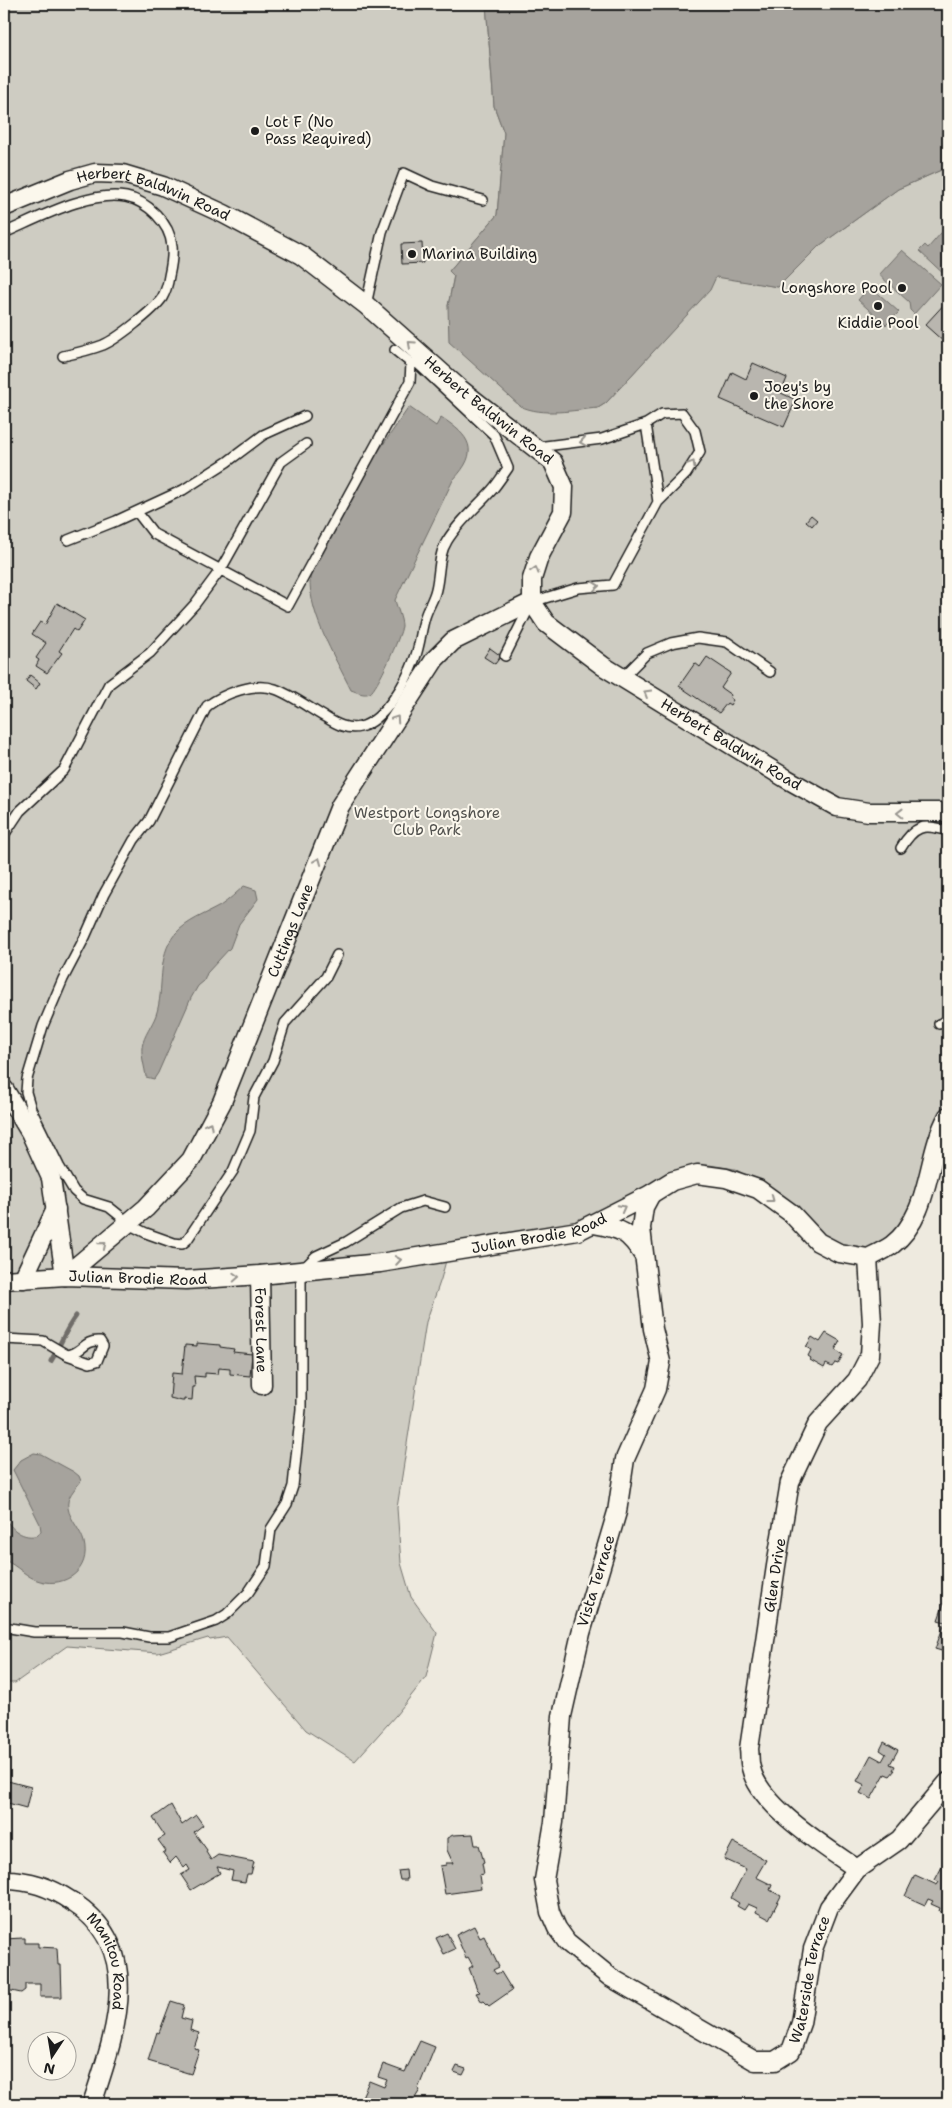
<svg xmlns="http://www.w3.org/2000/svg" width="952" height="2108" font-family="'Shantell Sans',sans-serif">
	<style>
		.green { fill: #ceccc2; stroke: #75746f }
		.water { fill: #a6a39d; stroke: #6f6d69 }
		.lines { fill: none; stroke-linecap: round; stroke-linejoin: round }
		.stream { stroke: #6f6d69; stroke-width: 5 }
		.building { fill: #b9b6af; stroke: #1c1c1c }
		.lane-casing { stroke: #1c1c1c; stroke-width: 12 }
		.street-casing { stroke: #1c1c1c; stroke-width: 21 }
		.lane { stroke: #fbf7ec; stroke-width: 9 }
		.street { stroke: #fbf7ec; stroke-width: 18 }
		.oneway { stroke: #97948e }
		.poi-dot { fill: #1c1c1c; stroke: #fbf7ec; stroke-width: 2 }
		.labels { text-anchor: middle; stroke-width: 4; stroke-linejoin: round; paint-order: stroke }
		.poi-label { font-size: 15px; fill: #1c1c1c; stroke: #fbf7ec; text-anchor: start }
		.street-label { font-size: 15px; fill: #1c1c1c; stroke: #fbf7ec }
		.park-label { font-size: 15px; fill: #51514e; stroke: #fbf7ec }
	</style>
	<rect width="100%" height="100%" fill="#eeeadf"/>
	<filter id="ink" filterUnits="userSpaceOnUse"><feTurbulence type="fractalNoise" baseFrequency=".02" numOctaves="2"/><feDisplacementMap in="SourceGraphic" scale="10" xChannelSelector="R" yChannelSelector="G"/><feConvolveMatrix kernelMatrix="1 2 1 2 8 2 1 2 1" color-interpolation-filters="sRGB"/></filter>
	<g filter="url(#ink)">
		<path class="green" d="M4 4H486L494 106 504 133 497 215 449 271 454 275 448 306 493 380 520 406 598 408 606 403 709 290 716 276 778 287 819 246 898 189 948 167V1115L933 1132 907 1214 893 1237 865 1251 846 1249 826 1237 792 1203 735 1169 709 1165 579 1222 450 1246 441 1279 426 1322 397 1508 401 1563 411 1597 437 1633 426 1677 396 1715 355 1761 306 1730 227 1637 210 1640 208 1638 158 1653 67 1646 15 1683H4V107L10 93 4 75Z"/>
		<path class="water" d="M486 4H948V167L898 189 819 246 778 287 716 277 710 290 606 403 598 408C574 410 543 417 520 406L449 342 448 306 454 276 449 271 497 215 504 133 494 106Z
			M948 225V278L919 251 925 245 928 248Z
			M902 250 941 284 914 314 910 310 909 302 879 275Z
			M870 286 899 312 886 325 858 300Z
			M409 407 436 426 441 417C470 436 481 451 453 480L395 600C397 608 402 619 402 626 401 636 377 689 370 693 364 696 357 692 351 690 335 657 304 607 311 570L369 465Z
			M244 886 256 890 258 899 239 924 230 948 207 973 204 981 198 986 191 998 158 1073 154 1079 146 1077C145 1068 141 1056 142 1047 144 1035 152 1026 156 1015 165 989 156 957 175 934 188 920 204 915 220 906 229 900 236 893 244 886Z
			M34 1453 41 1454 74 1472 79 1476 81 1481C75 1489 66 1497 68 1508 70 1520 81 1530 84 1542 91 1570 65 1588 40 1581 27 1578 17 1565 4 1560V1516C10 1529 24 1540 38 1535L41 1531 40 1524 13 1470 21 1460Z"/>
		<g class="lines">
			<path class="stream" d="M51 1361C60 1346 65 1330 76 1316"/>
		</g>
		<path class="building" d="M422 243 423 263 402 264 401 244Z
			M948 300V337L944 342 925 325Z
			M753 363 787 378 781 393 796 400 784 427 720 399 732 372 746 379Z
			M811 515 817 520 812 526 806 521Z
			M57 603 85 620 77 632 73 629 59 651 62 653 47 673 36 666 39 660 36 658 46 643 32 634 40 622 45 625Z
			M490 648 501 656 495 664 484 657Z
			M707 657 731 673 721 688 731 695 730 698 733 700 730 705 727 703 719 713 679 686 695 663 700 667Z
			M30 675 40 683 36 689 26 681Z
			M826 1333 840 1341 835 1350 843 1355 838 1364 835 1363 832 1367 826 1364 824 1368 810 1360 811 1358 808 1356 811 1350 806 1347 812 1337 820 1342Z
			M197 1343 220 1345V1347L234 1349 233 1352 252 1354 250 1376 230 1374V1369L219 1368 218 1374 205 1373V1377L194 1376 195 1387H193L192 1400 184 1399V1401H182L170 1398 172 1373 182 1374 185 1345 197 1346Z
			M944 1603 948 1605V1653L935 1649 945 1622 938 1620Z
			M884 1742 898 1750 890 1764 895 1766 893 1770H895L890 1776 885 1774 871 1799 860 1793 865 1785 857 1781 871 1755 882 1761 886 1754 880 1750Z
			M4 1780 31 1787 26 1808 4 1802Z
			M171 1805 182 1825 196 1815 203 1825 194 1832 207 1850 206 1852 211 1860 218 1855 254 1862 251 1874H247L245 1882 231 1880 233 1871 218 1867H217L220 1873 191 1890 181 1875 190 1870 187 1865 184 1868 176 1857 170 1863 163 1853 166 1851 158 1840 165 1836 153 1818Z
			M473 1834 475 1845H479L484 1862 482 1863 484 1874 479 1875 481 1889 445 1894 440 1866 446 1865V1863H453L447 1850V1838L453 1835Z
			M733 1842 766 1860 756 1877 772 1885 770 1890 781 1896 769 1919 756 1912 757 1908 748 1904 744 1910 737 1906 739 1903 731 1898 746 1869 724 1859Z
			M946 1859 948 1860V1913L944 1911 943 1913 939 1911 940 1908 931 1904 933 1901 928 1899 925 1905 905 1896 915 1875 937 1885 939 1882 935 1880Z
			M406 1870 407 1880H400L398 1871Z
			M474 1926 480 1938 484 1936 499 1967 493 1970 496 1974 501 1972 512 1990 489 2006 484 2001 482 2002 476 1993 480 1992 477 1989 469 1968 473 1966 468 1957 466 1958 456 1935Z
			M447 1933 455 1949 444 1954 436 1938Z
			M23 1938H25V1943H38V1947L57 1948 58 1965H61L62 1997H40V1984H25V1990L21 1993 7 1990V1992H4V1939Z
			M171 2001 184 2005 181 2018 192 2021 190 2030 199 2033 194 2048 199 2050 191 2074 148 2061 157 2032 159 2033Z
			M420 2041 435 2047 418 2089 420 2090 412 2103 415 2104H374L361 2099 369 2081 384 2087 387 2080 378 2077 383 2064 405 2072Z
			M457 2066 466 2069 463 2075 454 2072Z"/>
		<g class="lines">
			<defs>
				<path id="lane" d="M4 233C37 219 89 190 126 197 147 201 170 223 172 246 173 256 171 267 169 276 168 283 166 291 162 298 153 311 117 339 103 345 90 350 77 353 63 356
					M366 305 382 232 404 173 432 186 483 200
					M646 424 658 502
					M137 512 154 534 288 606 410 382 411 363
					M68 540 116 521 183 490 227 462 263 435 305 416
					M505 656 532 602 578 588 613 585 658 502 686 474 700 452 695 431 682 413 662 414 646 424 602 439 537 447
					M622 678 647 653 671 643 698 638 727 642 770 672
					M4 835 20 811 64 770 109 684 150 653 195 604 221 569 281 462 306 444
					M901 848C914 826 923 823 948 831
					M337 955 326 977 285 1023 273 1061 254 1097 250 1131 233 1171 187 1240 182 1244 174 1243 146 1233 134 1227 109 1207 83 1199 74 1191 59 1166 31 1109 26 1092 27 1079 43 1026 63 979 85 937 104 894 134 840 149 821 207 706C225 693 254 682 275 689 292 695 309 708 325 717 336 724 347 730 360 727 385 721 407 680 415 658 420 645 421 630 425 617 428 607 434 599 436 589 440 573 438 555 447 541 459 521 477 507 492 490 498 483 503 475 508 468L494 435 417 363H411L395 350
					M939 1024 948 1020
					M4 1339 43 1341 67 1355 90 1363 97 1361 103 1346 100 1341C83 1340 83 1353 67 1355
					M4 1627 34 1632H123L149 1637H169L216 1621 227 1614 248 1593 266 1566 271 1529 287 1504 293 1486 301 1409V1278L307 1265 316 1256 346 1242 401 1208 423 1201 445 1207"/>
				<g id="street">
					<path id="s1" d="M4 207 70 180 95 173 123 174 163 186 224 214 301 255 366 305 460 389 553 462 564 487 563 512 539 557 532 579V602L546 623 603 666 787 779 837 807 869 812H948"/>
					<path d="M4 1089 30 1132 51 1178 65 1276"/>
					<path id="s2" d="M651 1194 644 1207 641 1228 653 1329 661 1362 656 1389 625 1459 617 1512 581 1633 562 1716 554 1822 544 1880 550 1912 557 1928 567 1942 610 1977 755 2061H775L791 2051 801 2023 813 1949 829 1907 857 1869 899 1840 948 1782"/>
					<path d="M593 1224C622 1229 628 1231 644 1256"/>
					<path id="s3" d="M260 1275 262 1385"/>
					<path id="s4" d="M65 1276 146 1208 191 1160 222 1102 340 806 435 659 453 641 532 602"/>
					<path d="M23 1279 56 1209"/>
					<path id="s5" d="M4 1280 65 1276 186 1280 260 1275 380 1263 578 1231 651 1194 672 1181 697 1174 726 1178 758 1189 791 1213 818 1242 839 1253 868 1258C876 1254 885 1250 892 1245 932 1214 925 1157 948 1116"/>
					<path id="s6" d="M857 1869C826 1847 759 1806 751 1768 749 1762 750 1755 749 1749L776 1566 790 1482 818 1423 857 1380 870 1355 872 1323 868 1258"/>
					<path id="s7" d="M4 1880C30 1880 50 1887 71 1901 148 1949 114 2036 92 2104"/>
				</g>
			</defs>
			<use href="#lane" class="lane-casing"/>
			<use href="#street" class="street-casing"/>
			<use href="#lane" class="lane"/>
			<use href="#street" class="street"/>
		</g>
		<defs><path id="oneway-chevron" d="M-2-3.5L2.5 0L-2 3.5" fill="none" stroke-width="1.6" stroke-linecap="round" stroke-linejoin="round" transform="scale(1.25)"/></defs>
		<g class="oneway">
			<use href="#oneway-chevron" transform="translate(411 344) rotate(-138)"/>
			<use href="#oneway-chevron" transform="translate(583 442) rotate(172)"/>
			<use href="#oneway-chevron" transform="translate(692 464) rotate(-59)"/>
			<use href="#oneway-chevron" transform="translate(535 570) rotate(-73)"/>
			<use href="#oneway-chevron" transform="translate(596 586) rotate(-6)"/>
			<use href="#oneway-chevron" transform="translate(647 693) rotate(-149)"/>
			<use href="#oneway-chevron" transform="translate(396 719) rotate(-56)"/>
			<use href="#oneway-chevron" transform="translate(900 813) rotate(-179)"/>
			<use href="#oneway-chevron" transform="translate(318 861) rotate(-68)"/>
			<use href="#oneway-chevron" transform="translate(209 1125) rotate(-62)"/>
			<use href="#oneway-chevron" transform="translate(771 1199) rotate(37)"/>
			<use href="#oneway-chevron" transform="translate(622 1208) rotate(-28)"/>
			<use href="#oneway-chevron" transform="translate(103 1245) rotate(-40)"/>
			<use href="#oneway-chevron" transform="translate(398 1260) rotate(-9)"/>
			<use href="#oneway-chevron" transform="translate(236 1277) rotate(-3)"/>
		</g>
	</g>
	<g class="poi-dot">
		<circle cx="255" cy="131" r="5"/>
		<circle cx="412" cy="254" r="5"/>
		<circle cx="902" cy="288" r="5"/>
		<circle cx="878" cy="306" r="5"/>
		<circle cx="754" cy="396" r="5"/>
	</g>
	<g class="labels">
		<g class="poi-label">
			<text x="265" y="127">Lot F (No<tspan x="265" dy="17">Pass Required)</tspan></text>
			<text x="422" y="259">Marina Building</text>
			<text x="892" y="293" text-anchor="end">Longshore Pool</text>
			<text x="878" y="328" text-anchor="middle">Kiddie Pool</text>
			<text x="764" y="392">Joey's by<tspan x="764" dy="17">the Shore</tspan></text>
		</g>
		<g class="street-label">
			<text dy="5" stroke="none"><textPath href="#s1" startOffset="159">Herbert Baldwin Road</textPath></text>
			<text dy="5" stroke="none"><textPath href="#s1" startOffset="565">Herbert Baldwin Road</textPath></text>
			<text dy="5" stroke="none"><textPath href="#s1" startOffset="1044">Herbert Baldwin Road</textPath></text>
			<text dy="5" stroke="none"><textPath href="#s4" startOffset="422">Cuttings Lane</textPath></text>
			<text dy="5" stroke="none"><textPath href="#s5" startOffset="539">Julian Brodie Road</textPath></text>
			<text dy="5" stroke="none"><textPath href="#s5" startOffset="134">Julian Brodie Road</textPath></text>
			<text dy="5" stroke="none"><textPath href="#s3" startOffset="55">Forest Lane</textPath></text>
			<text dy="5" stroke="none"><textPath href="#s6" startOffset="344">Glen Drive</textPath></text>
			<text transform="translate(596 1581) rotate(-73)" y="5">Vista Terrace</text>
			<text dy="5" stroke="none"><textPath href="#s7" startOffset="146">Manitou Road</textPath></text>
			<text dy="5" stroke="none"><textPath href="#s2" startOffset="1109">Waterside Terrace</textPath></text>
		</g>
		<g class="park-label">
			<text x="427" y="818">Westport Longshore<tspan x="427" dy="17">Club Park</tspan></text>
		</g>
	</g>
	<rect width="952" height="2108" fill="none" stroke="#fbf7ec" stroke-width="20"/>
	<rect x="10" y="10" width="932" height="2088" fill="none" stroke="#1c1c1c" stroke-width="2" filter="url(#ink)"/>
	<g transform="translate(52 2056) rotate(192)"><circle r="24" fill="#fbf7ec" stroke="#a29f99"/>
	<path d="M0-4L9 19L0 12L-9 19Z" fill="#1c1c1c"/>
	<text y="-8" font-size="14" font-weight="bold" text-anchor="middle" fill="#1c1c1c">N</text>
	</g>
</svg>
